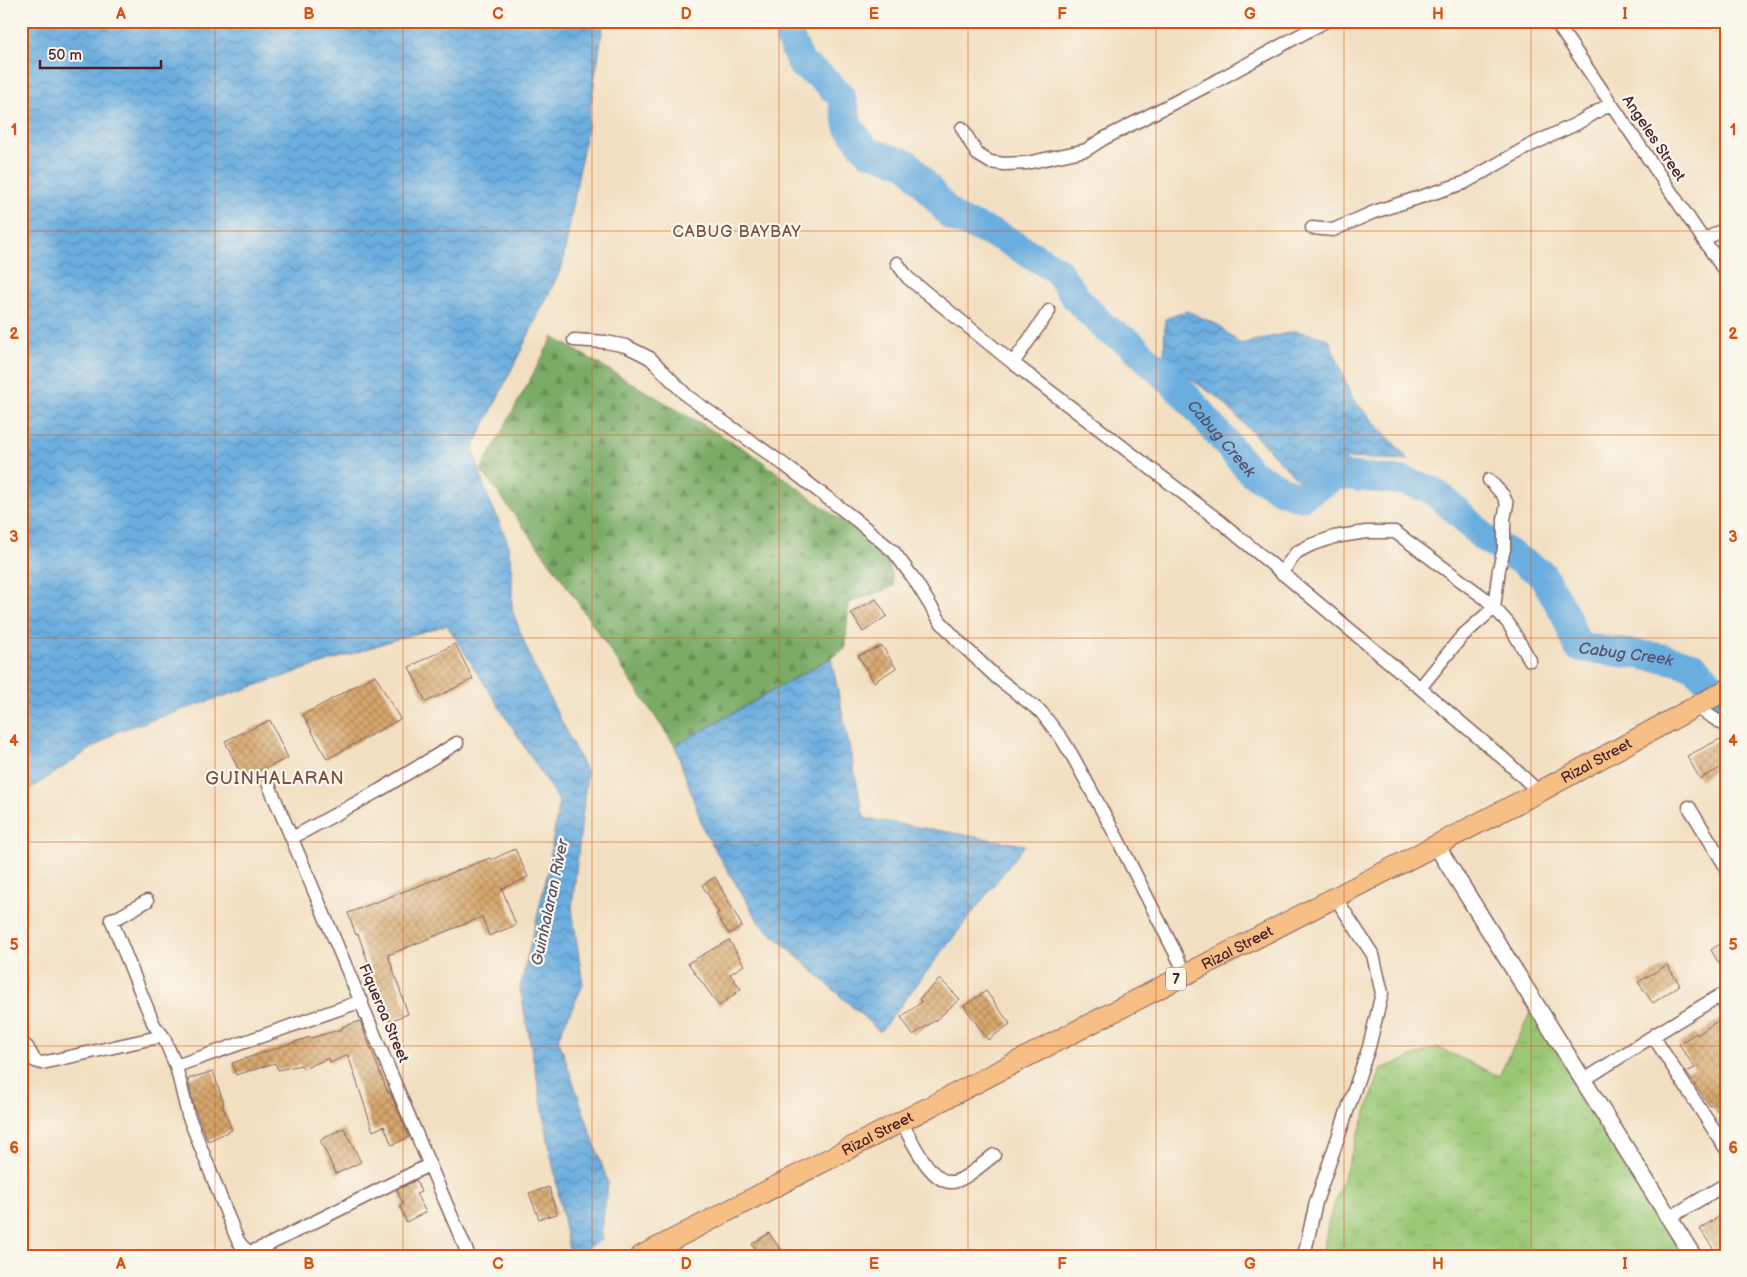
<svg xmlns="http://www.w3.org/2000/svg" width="1747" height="1277" font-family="'Balsamiq Sans',sans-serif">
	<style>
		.grass { fill: url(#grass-tufts); stroke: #727350 }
		.forest { fill: url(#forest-firs); stroke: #626648 }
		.water { fill: url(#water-waves); stroke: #5a6685 }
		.pier { fill: #f2dfc1 }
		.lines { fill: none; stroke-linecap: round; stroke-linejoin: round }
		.river { stroke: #6aaddf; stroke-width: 29 }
		.building { fill: url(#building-cross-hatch) }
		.minor-casing { stroke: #856260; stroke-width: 15 }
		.tertiary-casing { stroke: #856260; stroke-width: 19 }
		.primary-casing { stroke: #856260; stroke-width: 22 }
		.minor { stroke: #fff; stroke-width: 12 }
		.tertiary { stroke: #fff; stroke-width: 16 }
		.primary { stroke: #f5bf86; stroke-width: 20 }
		.grid { fill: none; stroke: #d8530f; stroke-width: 1; stroke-opacity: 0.55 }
		.labels { text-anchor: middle; stroke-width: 4.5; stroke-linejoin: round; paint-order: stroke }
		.shield { fill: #fbf7ec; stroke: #7f6065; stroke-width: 1 }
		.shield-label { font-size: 14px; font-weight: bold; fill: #4a1f2b }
		.street-label { font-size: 15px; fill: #4a1f2b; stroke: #fbf7ec }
		.neighbourhood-label { font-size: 16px; letter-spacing: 1px; fill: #7b4f42; stroke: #fbf7ec }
		.water-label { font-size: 16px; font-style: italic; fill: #55516a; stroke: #fbf7ec }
		.quarter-label { font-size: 18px; letter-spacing: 1px; fill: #7b4f42; stroke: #fbf7ec }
		.neatline { fill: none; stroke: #d8530f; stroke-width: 2 }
		.grid-label { font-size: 16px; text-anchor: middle; font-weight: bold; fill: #d8530f }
	</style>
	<defs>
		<pattern id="grass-tufts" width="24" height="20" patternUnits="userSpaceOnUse" patternTransform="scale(1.25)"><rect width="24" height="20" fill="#99c775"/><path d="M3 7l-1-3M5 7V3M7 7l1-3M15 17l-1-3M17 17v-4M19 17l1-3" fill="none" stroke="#85aa65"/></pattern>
		<pattern id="forest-firs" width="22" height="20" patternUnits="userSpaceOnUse" patternTransform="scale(1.25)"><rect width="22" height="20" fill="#7aac66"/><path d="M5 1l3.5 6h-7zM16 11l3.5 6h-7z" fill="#668b54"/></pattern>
		<pattern id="water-waves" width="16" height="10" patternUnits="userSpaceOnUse" patternTransform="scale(1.25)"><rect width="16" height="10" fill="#6aaddf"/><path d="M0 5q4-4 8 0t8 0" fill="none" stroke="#598cb5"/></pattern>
		<pattern id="building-cross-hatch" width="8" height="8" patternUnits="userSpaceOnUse" patternTransform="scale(1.25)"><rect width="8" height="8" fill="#d7a86d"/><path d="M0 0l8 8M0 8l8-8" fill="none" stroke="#b0885a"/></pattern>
	</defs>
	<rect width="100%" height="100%" fill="#fbf7ec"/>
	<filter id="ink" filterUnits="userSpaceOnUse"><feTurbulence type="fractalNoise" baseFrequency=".02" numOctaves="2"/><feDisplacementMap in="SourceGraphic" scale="10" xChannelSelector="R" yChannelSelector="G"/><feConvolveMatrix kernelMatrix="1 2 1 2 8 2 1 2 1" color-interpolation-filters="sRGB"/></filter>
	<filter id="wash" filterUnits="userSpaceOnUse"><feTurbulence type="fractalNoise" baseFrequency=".0096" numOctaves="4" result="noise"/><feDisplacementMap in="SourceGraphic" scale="20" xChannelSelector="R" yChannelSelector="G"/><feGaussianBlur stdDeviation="1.12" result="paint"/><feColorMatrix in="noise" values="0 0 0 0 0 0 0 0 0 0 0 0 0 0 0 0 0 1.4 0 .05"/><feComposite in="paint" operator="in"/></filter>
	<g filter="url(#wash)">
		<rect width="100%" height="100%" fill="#f2dfc1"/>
		<path class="grass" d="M1531 1011 1684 1256H1322L1329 1219 1381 1069 1437 1047 1499 1076Z"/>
		<path class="forest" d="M553 337 751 453 887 555 894 586 849 603 845 649 675 746 557 572 481 470Z"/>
		<path class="water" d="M21 21H604L588 122 562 267 473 448 484 487 507 540 512 570V610L532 662 587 773 572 908 583 985 558 1038 608 1183 601 1235 605 1256H570L520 988 548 871 559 801 447 625 397 639 118 731 21 795Z
			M1187 311 1218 325 1240 344 1297 331 1329 339 1352 398 1409 460 1349 458 1299 481 1219 398 1164 362 1165 319Z
			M831 658 864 818 1025 845 880 1032 759 922 705 833 675 746Z"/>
		<path class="pier" d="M604 1240 607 1256H571Z"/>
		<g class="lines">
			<path class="river" id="s1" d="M793 21 790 39 802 65 820 76 841 96 849 127 867 151 908 164 952 217 1003 238 1057 270 1076 298 1106 329 1130 343 1186 396 1251 472 1283 491 1301 497 1337 475 1405 481 1432 490 1459 513 1484 538 1542 574 1566 616 1578 647 1664 658 1694 666 1726 700"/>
		</g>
		<g id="blocks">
			<path class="building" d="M876 599 887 616 863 632 851 613Z
				M455 644 473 679 426 702 409 667Z
				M882 646 896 668 874 682 858 656Z
				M375 675 400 719 327 759 303 715Z
				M270 720 288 758 243 779 225 741Z
				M1726 736V765L1700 779 1687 756Z
				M515 849 528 877 502 889 516 925 489 936 482 917 388 955 408 1014 389 1021 358 934 356 935 348 913 490 858 491 860Z
				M715 877 742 926 729 934 716 914 719 913 702 885Z
				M729 940 744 965 730 974 741 989 719 1006 688 963Z
				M1726 940V976L1711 950Z
				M1667 965 1680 985 1653 1003 1638 982Z
				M940 979 960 999 936 1020 913 1035 901 1017 922 1002 919 999Z
				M986 991 1010 1024 988 1040 964 1006Z
				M1719 1020 1726 1029V1123L1712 1105 1710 1106 1686 1072 1695 1068 1679 1044 1696 1033 1697 1035Z
				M360 1021 388 1093 390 1092 409 1137 392 1145 384 1126 373 1131 348 1055 330 1063 329 1058 303 1069 301 1065 278 1070 275 1063 236 1075 232 1063 310 1037 311 1038 342 1029V1027Z
				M213 1071 224 1104H222L232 1130 208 1141 195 1110 188 1079Z
				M344 1128 361 1162 336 1174 320 1140Z
				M416 1180 421 1192 416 1194 426 1212 406 1222 400 1206 403 1204 397 1190Z
				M549 1187 557 1214 539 1219 529 1193Z
				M1726 1212V1256H1718L1700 1229Z
				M769 1233 785 1256H760L752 1244Z"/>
		</g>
	</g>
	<g filter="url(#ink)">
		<use href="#blocks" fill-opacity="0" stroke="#856260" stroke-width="1"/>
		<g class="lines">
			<defs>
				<path id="minor" d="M1555 21 1726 273
					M962 128 977 154 990 162 1004 164 1027 163 1086 150 1103 139 1218 80 1326 21
					M1312 228 1333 230 1374 212 1464 183 1531 145 1576 124 1610 104
					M1704 240 1726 228
					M897 263 908 278 1013 363
					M1049 311 1013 363 1222 523 1420 688 1505 760 1539 792
					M574 340 606 342 626 346 650 358 687 396 786 466 856 520 894 552 914 579 940 621 959 642 996 677 1041 712 1062 739 1073 757 1116 836 1186 974
					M1281 573 1297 552 1311 545 1334 537 1366 532H1395L1486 599 1508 623 1530 660
					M1420 688 1462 636 1494 608 1499 569 1504 549V519L1507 504 1503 495 1489 480
					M1696 707 1726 726
					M268 783C336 940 400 1099 469 1256
					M1689 807 1726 867
					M292 838 380 790 457 743
					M147 901 119 917 111 919 154 1025 163 1036 176 1066
					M362 1001 176 1066 188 1115 235 1234C238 1242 242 1248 250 1252L266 1246 429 1165
					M1653 1036 1719 996 1726 1007
					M21 1042 27 1047 35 1061 42 1063 163 1036
					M1584 1080 1653 1036 1726 1149
					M901 1121C910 1137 930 1183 952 1182 963 1182 985 1162 994 1155
					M1669 1218 1726 1184
					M1304 1256 1316 1202 1369 1047 1382 993 1373 955 1335 897"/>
				<path id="tertiary" d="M1436 845 1693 1256"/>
				<g id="primary">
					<path id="s2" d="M641 1256 1539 792 1726 690"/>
				</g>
			</defs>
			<use href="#minor" class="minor-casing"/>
			<use href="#tertiary" class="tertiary-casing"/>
			<use href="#primary" class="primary-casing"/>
			<use href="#minor" class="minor"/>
			<use href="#tertiary" class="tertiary"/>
			<use href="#primary" class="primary"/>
		</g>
	</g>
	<path class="grid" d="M215 21V1256M403 21V1256M592 21V1256M779 21V1256M968 21V1256M1156 21V1256M1344 21V1256M1531 21V1256M21 231H1726M21 435H1726M21 638H1726M21 842H1726M21 1046H1726"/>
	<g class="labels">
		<rect class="shield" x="1166" y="967.5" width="20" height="23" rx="4"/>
		<g class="shield-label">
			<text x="1176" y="984">7</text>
		</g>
		<g class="street-label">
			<text transform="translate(1654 138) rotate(56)" y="5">Angeles Street</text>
			<text dy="5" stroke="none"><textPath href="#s2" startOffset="1076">Rizal Street</textPath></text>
			<text dy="5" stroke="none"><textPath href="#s2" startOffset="671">Rizal Street</textPath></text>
			<text transform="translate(384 1013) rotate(67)" y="5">Fiqueroa Street</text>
			<text dy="5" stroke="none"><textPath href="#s2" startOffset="266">Rizal Street</textPath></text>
		</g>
		<g class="neighbourhood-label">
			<text x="737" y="237">CABUG BAYBAY</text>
		</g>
		<g class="water-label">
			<text dy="6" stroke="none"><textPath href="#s1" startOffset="626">Cabug Creek</textPath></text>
			<text dy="6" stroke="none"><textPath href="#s1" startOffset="1135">Cabug Creek</textPath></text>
			<text transform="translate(549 902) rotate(-78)" y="6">Guinhalaran River</text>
		</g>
		<g class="quarter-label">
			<text x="275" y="784">GUINHALARAN</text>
		</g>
	</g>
	<rect width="1747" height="1277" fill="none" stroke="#fbf7ec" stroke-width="55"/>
	<path d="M40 60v8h121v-8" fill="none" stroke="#4a1f2b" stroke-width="2.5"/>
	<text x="48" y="60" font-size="15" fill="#4a1f2b" stroke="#fbf7ec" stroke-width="4" paint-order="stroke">50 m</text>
	<rect x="28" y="28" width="1692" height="1222" class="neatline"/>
	<g class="grid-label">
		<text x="121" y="19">A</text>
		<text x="309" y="19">B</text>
		<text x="498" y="19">C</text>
		<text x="686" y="19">D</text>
		<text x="874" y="19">E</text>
		<text x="1062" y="19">F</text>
		<text x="1250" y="19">G</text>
		<text x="1438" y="19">H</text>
		<text x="1625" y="19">I</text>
		<text x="14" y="135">1</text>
		<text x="1733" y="135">1</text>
		<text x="14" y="339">2</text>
		<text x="1733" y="339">2</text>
		<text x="14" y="542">3</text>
		<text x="1733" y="542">3</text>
		<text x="14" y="746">4</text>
		<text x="1733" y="746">4</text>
		<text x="14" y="950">5</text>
		<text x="1733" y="950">5</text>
		<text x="14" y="1153">6</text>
		<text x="1733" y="1153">6</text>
		<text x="121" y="1269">A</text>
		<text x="309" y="1269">B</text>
		<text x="498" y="1269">C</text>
		<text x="686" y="1269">D</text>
		<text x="874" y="1269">E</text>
		<text x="1062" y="1269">F</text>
		<text x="1250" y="1269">G</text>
		<text x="1438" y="1269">H</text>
		<text x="1625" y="1269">I</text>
	</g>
</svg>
